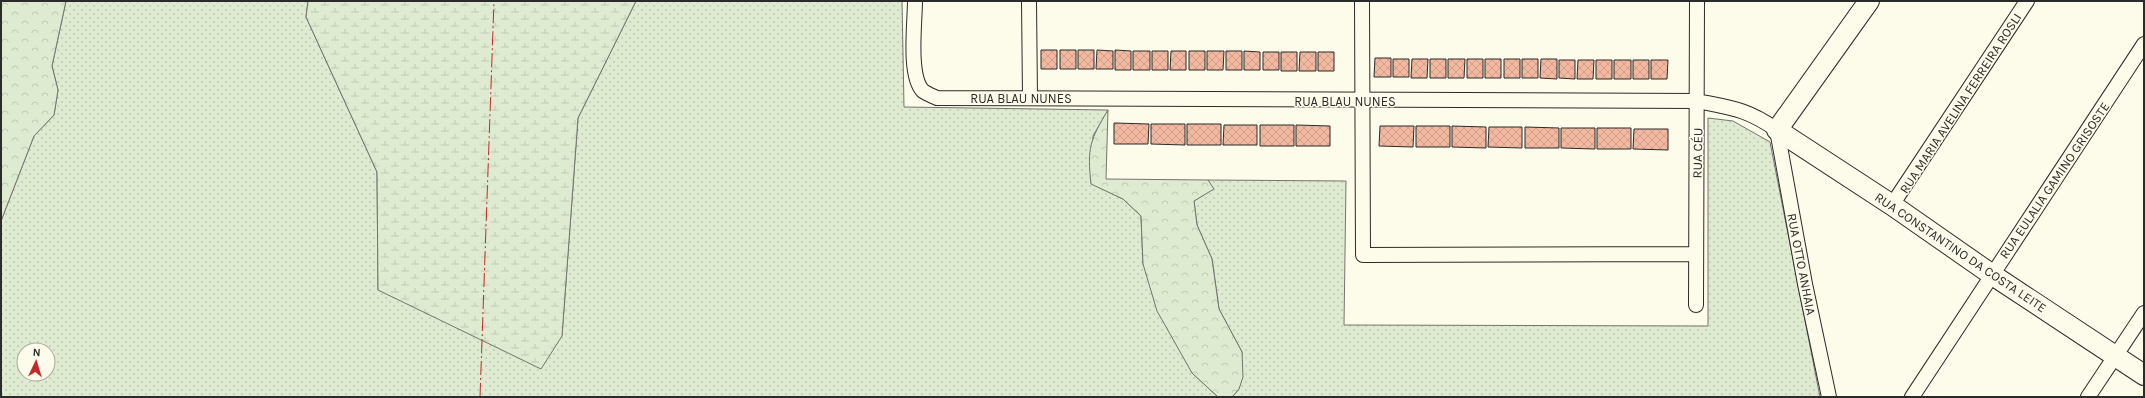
<svg xmlns="http://www.w3.org/2000/svg" width="2145" height="398" font-family="Karla,sans-serif">
	<style>
		.green { fill: url(#green-dots); stroke: #74746e; fill-rule: evenodd }
		.forest { fill: url(#forest-crowns); stroke: #74746e }
		.wetland { fill: url(#wetland-marsh); stroke: #74746e }
		.building { fill: url(#building-cross-hatch); stroke: #2b2b2b }
		.lines { fill: none; stroke-linecap: round; stroke-linejoin: round }
		.street-casing { stroke: #2b2b2b; stroke-width: 16 }
		.secondary-casing { stroke: #2b2b2b; stroke-width: 22 }
		.street { stroke: #fdfbea; stroke-width: 14 }
		.secondary { stroke: #fdfbea; stroke-width: 20 }
		.power { stroke: #c62828; stroke-width: 1; stroke-dasharray: 14 3 2 3; stroke-linecap: butt }
		.labels { text-anchor: middle; stroke-width: 3; stroke-linejoin: round; paint-order: stroke }
		.street-label { font-size: 13px; fill: #2b2b2b; stroke: #fdfbea }
	</style>
	<defs>
		<pattern id="green-dots" width="8" height="8" patternUnits="userSpaceOnUse"><rect width="8" height="8" fill="#deebd1"/><path d="M2 2h.1M6 6h.1" fill="none" stroke="#bfcab4" stroke-width="1.8" stroke-linecap="round"/></pattern>
		<pattern id="forest-crowns" width="20" height="18" patternUnits="userSpaceOnUse"><rect width="20" height="18" fill="#deebd1"/><path d="M2 6a3 3 0 1 1 6 0M12 15a3 3 0 1 1 6 0" fill="none" stroke="#bfcab4"/></pattern>
		<pattern id="wetland-marsh" width="20" height="14" patternUnits="userSpaceOnUse"><rect width="20" height="14" fill="#deebd1"/><path d="M1 5h8M5 5V1M11 12h8M15 12V8" fill="none" stroke="#bfcab4"/></pattern>
		<pattern id="building-cross-hatch" width="8" height="8" patternUnits="userSpaceOnUse"><rect width="8" height="8" fill="#f2b8a0"/><path d="M0 0l8 8M0 8l8-8" fill="none" stroke="#d09e8a"/></pattern>
	</defs>
	<rect width="100%" height="100%" fill="#fdfbea"/>
	<path class="green" d="M66 1H308L306 17 377 172 378 290 562 336 578 118 636 1H902L904 107 1108 110 1093 136 1091 183 1123 199 1141 216 1143 264 1192 373 1218 397H1V221L34 136 54 115 58 90 52 66ZM24 350H48V374H24Z
		M1708 118 1733 121 1770 142 1820 397H1232L1239 389 1242 352 1219 309 1212 259 1197 225 1194 201 1213 189 1208 180 1346 181 1344 325 1708 326Z"/>
	<path class="forest" d="M1 1H66L52 66 58 90 54 115 34 136 1 221Z
		M1108 110 1106 179 1208 180 1214 189 1194 201 1197 225 1212 259 1219 309 1242 352 1243 377 1239 389 1232 397H1218L1192 373 1157 311 1143 264 1141 216 1123 199 1091 184C1087 148 1090 140 1108 110Z"/>
	<path class="wetland" d="M308 1H636L578 118 562 336 541 369 378 290 377 172 306 17Z"/>
	<path class="building" d="M1041 50H1057V69H1041Z
		M1060 50H1076V69H1060Z
		M1078 50H1094V69H1078Z
		M1097 50 1113 51V69H1096Z
		M1115 50 1131 51V70H1115Z
		M1133 51H1150V70H1133Z
		M1152 51H1168V70H1152Z
		M1171 51H1186V70H1170Z
		M1189 51H1205V70H1189Z
		M1207 51H1224L1223 70H1207Z
		M1226 51H1242V70H1226Z
		M1244 51 1260 52V70H1244Z
		M1263 52H1279V70H1263Z
		M1281 52H1297V71H1281Z
		M1300 52H1316V71H1299Z
		M1318 52H1334V71H1318Z
		M1375 58H1391V77H1374Z
		M1393 59H1409V77H1393Z
		M1412 59H1428L1427 78H1411Z
		M1430 59H1446V78H1430Z
		M1448 59H1465L1464 78H1448Z
		M1467 59H1483V78H1467Z
		M1485 59H1501V78H1485Z
		M1504 59H1520V78H1504Z
		M1522 59H1538V78H1522Z
		M1541 59H1557V79L1540 78Z
		M1559 60H1575V79L1559 78Z
		M1578 60H1594L1593 79H1577Z
		M1596 60H1612V79H1596Z
		M1614 60H1631V79H1614Z
		M1633 60H1649V79H1633Z
		M1651 60H1668L1667 79H1651Z
		M1114 123 1149 124 1148 144H1114Z
		M1151 124H1185V145L1151 144Z
		M1187 124H1221V145H1187Z
		M1224 125H1257V145H1223Z
		M1260 125H1294V146H1260Z
		M1296 125 1330 126V146H1296Z
		M1380 126H1414L1413 147 1379 146Z
		M1416 126H1450V147H1416Z
		M1452 126 1486 127V148L1452 147Z
		M1489 127H1522V148L1488 147Z
		M1525 127 1559 128V148H1525Z
		M1561 128H1595V149L1561 148Z
		M1597 128H1631V149H1597Z
		M1634 129H1668V150L1633 149Z"/>
	<g class="lines">
		<defs>
			<path id="street" d="M915 1C915 22 908 76 923 91 927 94 933 96 937 98L1697 101C1732 108 1747 109 1777 130L1805 284 1829 397
				M1029 1 1030 97
				M1362 1 1363 255 1696 254
				M1892 205 2027 1
				M1696 305 1697 1
				M1912 397 2144 44
				M2088 397 2144 313"/>
			<path id="secondary" d="M1869 1 1777 130 1892 205 1991 274 2144 375"/>
		</defs>
		<use href="#street" class="street-casing"/>
		<use href="#secondary" class="secondary-casing"/>
		<use href="#street" class="street"/>
		<use href="#secondary" class="secondary"/>
		<path class="power" d="M480 397 494 1"/>
	</g>
	<g class="labels">
		<g class="street-label">
			<text x="1021" y="103">RUA BLAU NUNES</text>
			<text x="1345" y="106">RUA BLAU NUNES</text>
			<text transform="translate(1960 103) rotate(-57)" y="5">RUA MARIA AVELINA FERREIRA ROSLI</text>
			<text transform="translate(1697 153) rotate(-89)" y="5">RUA CÉU</text>
			<text transform="translate(2054 180) rotate(-56)" y="5">RUA EULALIA GAMINO GRISOSTE</text>
			<text transform="translate(1961 252) rotate(34)" y="5">RUA CONSTANTINO DA COSTA LEITE</text>
			<text transform="translate(1802 264) rotate(79)" y="5">RUA OTTO ANHAIA</text>
		</g>
	</g>
	<rect width="2145" height="398" fill="none" stroke="#2b2b2b" stroke-width="4"/>
	<g transform="translate(36 362) rotate(4)"><circle r="19" fill="#fdfbea" stroke="#a9a89e"/>
	<path d="M0-3L7 15L0 10L-7 15Z" fill="#c62828"/>
	<text y="-6" font-size="11" font-weight="bold" text-anchor="middle" fill="#2b2b2b">N</text>
	</g>
</svg>
